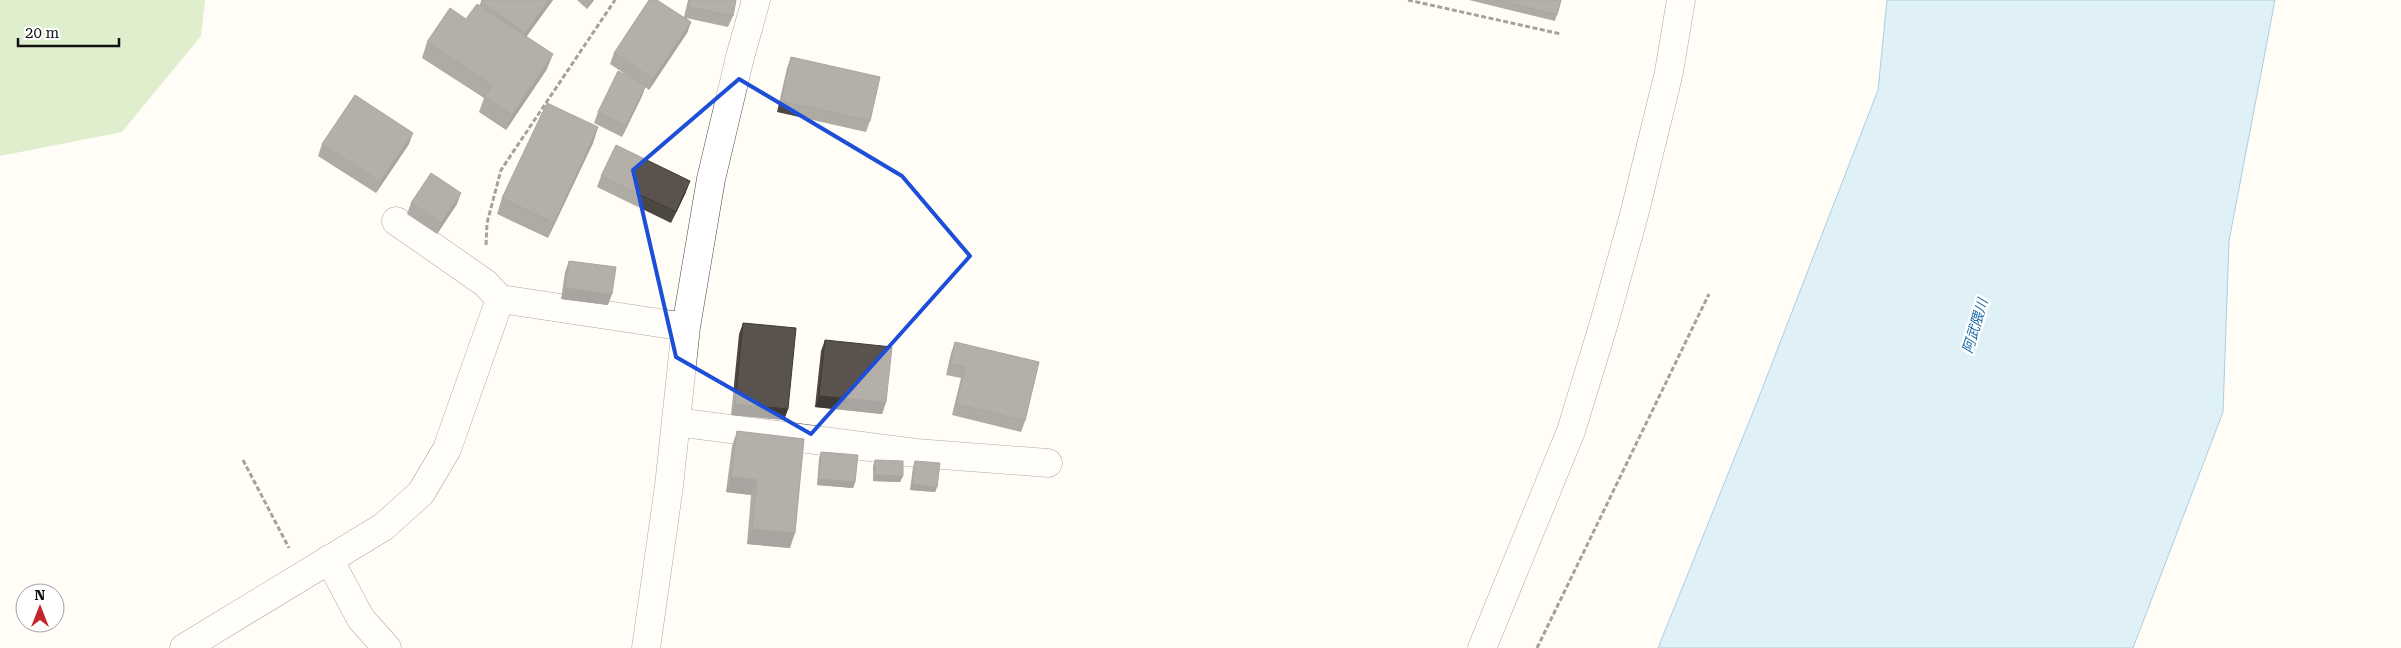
<svg xmlns="http://www.w3.org/2000/svg" width="2401" height="648" font-family="'Roboto Serif','Noto Sans JP',serif">
	<style>
		.forest { fill: #b9dc9c }
		.water { fill: #b9e0f7; stroke: #3f96cf }
		.lines { fill: none; stroke-linecap: round; stroke-linejoin: round }
		.minor-casing { stroke: #444; stroke-width: 29 }
		.path { stroke: #333; stroke-width: 3; stroke-dasharray: 5 2.5; stroke-linecap: butt }
		.minor { stroke: #fff; stroke-width: 28 }
		.wall { fill: #4d4742 }
		.shaded-wall { fill: #3f3936 }
		.building { fill: #5a524d; stroke: #3f3936 }
		.marked { fill: none; stroke: #1d4ed8; stroke-width: 4; stroke-linejoin: round }
		.labels { text-anchor: middle; stroke-width: 5; stroke-linejoin: round; paint-order: stroke }
		.water-label { font-size: 14px; font-style: italic; fill: #1768a6; stroke: #fff }
	</style>
	<rect width="100%" height="100%" fill="#fffdf5"/>
	<path class="forest" d="M0 0H205L201 36 122 132 0 156Z"/>
	<path class="water" d="M1887 0H2275L2229 241 2223 412 2133 648H1658L1757 402 1878 90Z"/>
	<g class="lines">
		<defs>
			<path id="minor" d="M396 221 485 283 500 299
				M676 422 916 453 1048 463
				M329 559 361 619 387 648
				M184 648 383 527 421 493 447 449 500 299 686 327
				M646 648 669 486 686 327 711 179 740 57 756 0
				M1482 648 1571 431 1604 323 1634 215 1669 72 1681 0"/>
		</defs>
		<use href="#minor" class="minor-casing"/>
		<path class="path" d="M1408 0 1561 34
			M486 245 487 223 501 170 615 0
			M243 460 289 548
			M1537 648 1709 294"/>
		<use href="#minor" class="minor"/>
	</g>
	<path class="wall" d="M482 0H553L526 37 547 69 506 130 479 112 484 98 422 58 427 42 466 19 479 6Z
		M577 0H594L587 9Z
		M688 0H736L733 16 728 27 686 18 691 22 687 33 649 90 645 87 642 96 622 137 594 123 598 112 631 78 610 64 614 53 684 17Z
		M1469 0H1561L1555 21Z
		M791 57 870 121 866 132 777 112 787 68Z
		M598 127 593 143 548 238 497 214 502 198Z
		M322 144H409L376 193 318 156Z
		M601 176 686 192 671 223 597 187Z
		M411 203 457 204 437 234 407 214Z
		M569 261 608 305 561 299 565 272Z
		M743 323 788 409 784 420 731 415 739 334Z
		M825 340 886 402 882 414 815 407 821 351Z
		M955 342 1025 421 1021 432 952 415 961 378 946 375 951 353Z
		M737 431 790 548 747 544 751 495 726 492 732 446Z
		M821 452 855 482 853 488 817 485 819 458Z
		M875 460 903 476 900 482 873 481V466Z
		M915 461 937 487 935 492 910 490 913 467Z"/>
	<path class="shaded-wall" d="M549 0H553L521 44 525 33Z
		M591 0H594L587 9 589 3Z
		M691 22 687 33 649 90 653 79Z
		M553 54 547 69 506 130 512 115Z
		M646 85 642 96 622 137 626 126Z
		M598 127 593 143 548 238 554 223Z
		M413 133 409 144 376 193 380 182Z
		M690 181 686 192 671 223 676 212Z
		M461 193 457 204 437 234 441 223Z
		M565 288 612 294 608 305 561 299Z
		M819 396 886 402 882 414 815 407Z
		M735 404 788 409 784 420 731 415Z
		M875 475 903 476 900 482 873 481Z
		M731 477 757 480 751 495 726 492Z
		M819 479 855 482 853 488 817 485Z
		M912 484 937 487 935 492 910 490Z
		M752 529 795 533 790 548 747 544Z"/>
	<path class="building" d="M482 0H549L525 33 481 2Z
		M649 0H657L691 22 653 79 614 53Z
		M690 0H736L733 16 688 7Z
		M1495 0H1561L1557 15Z
		M477 4 553 54 512 115 484 97 492 85 427 42 450 8 466 19Z
		M791 57 880 77 870 121 781 101Z
		M618 71 646 85 626 126 598 112Z
		M355 95 413 133 380 182 322 144Z
		M547 103 598 127 554 223 502 198Z
		M616 145 690 181 676 212 601 176Z
		M431 173 461 193 441 223 411 203Z
		M569 261 616 267 612 294 565 288Z
		M743 323 796 328 788 409 735 404Z
		M825 340 892 347 886 402 819 396Z
		M955 342 1039 362 1025 421 956 404 965 367 950 364Z
		M737 431 804 439 795 533 752 529 757 480 731 477Z
		M821 452 858 455 855 482 819 479Z
		M875 460 903 461V476L875 475Z
		M915 461 940 463 937 487 912 484Z"/>
	<path d="M0 0H2401V648H0ZM739 79 902 176 970 256 811 434 676 357 633 170Z" fill="#fffdf5" fill-opacity=".55" fill-rule="evenodd"/>
	<path class="marked" d="M739 79 902 176 970 256 811 434 676 357 633 170Z"/>
	<g class="labels">
		<g class="water-label">
			<text transform="translate(1975 326) rotate(-73)" y="5">阿武隈川</text>
		</g>
	</g>
	<g transform="translate(40 608)"><circle r="24" fill="#ffffff" stroke="#a0a0a0"/>
	<path d="M0-4L9 19L0 12L-9 19Z" fill="#c4262e"/>
	<text y="-8" font-size="14" font-weight="bold" text-anchor="middle" fill="#111111">N</text>
	</g>
	<path d="M18 38v8h101v-8" fill="none" stroke="#111111" stroke-width="2.5"/>
	<text x="25" y="38" font-size="15" fill="#111111" stroke="#ffffff" stroke-width="4" paint-order="stroke">20 m</text>
</svg>
